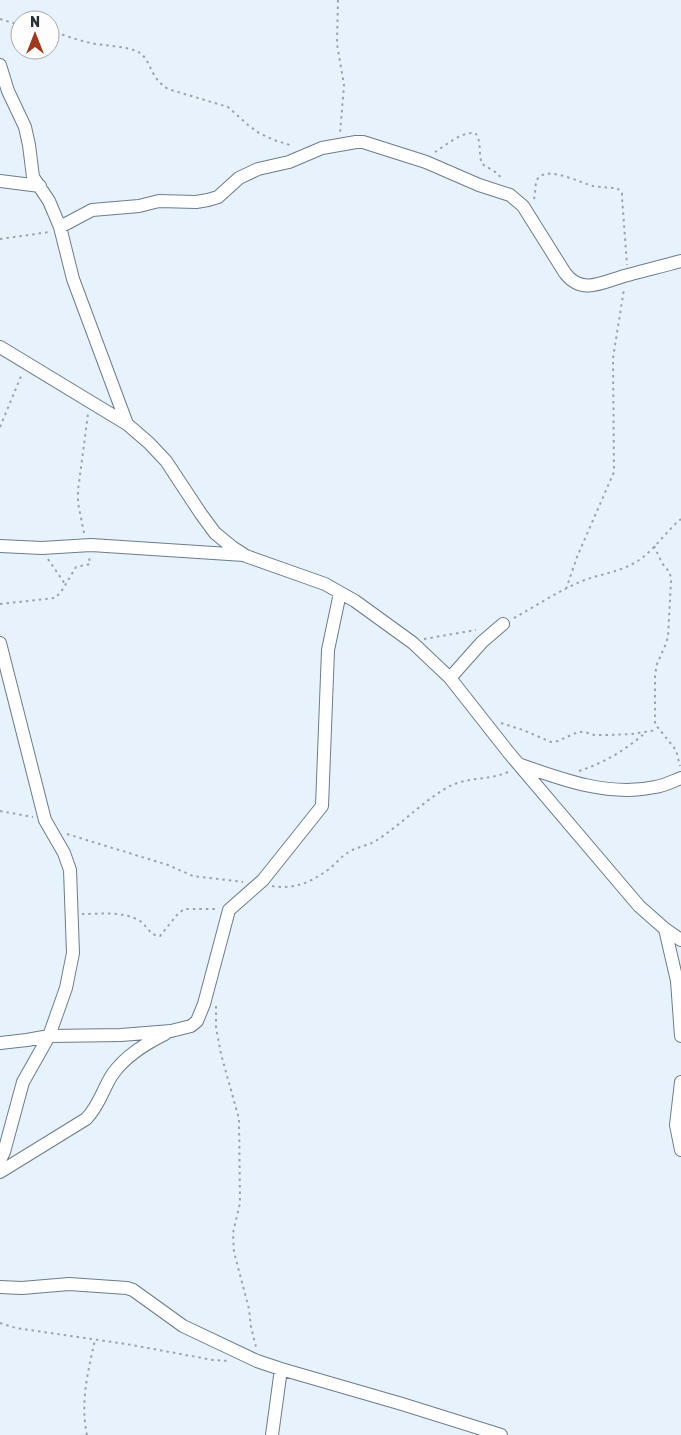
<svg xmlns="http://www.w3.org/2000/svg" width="681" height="1435" font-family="Rubik,sans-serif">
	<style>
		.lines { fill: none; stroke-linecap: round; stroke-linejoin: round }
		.street-casing { stroke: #6c7d8b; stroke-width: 14 }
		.path { stroke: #9aa4ac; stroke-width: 2; stroke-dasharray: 2.5 4; stroke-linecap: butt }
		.street { stroke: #fff; stroke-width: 12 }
	</style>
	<rect width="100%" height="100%" fill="#e7f2fc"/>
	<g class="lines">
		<defs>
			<path id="street" d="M0 65 8 91 25 127 29 145 33 177 49 201 60 227 73 279 127 424
				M0 181 40 186
				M60 227 92 210 139 206 159 201 196 202 208 200 218 197 239 178 258 169 289 162 322 148 356 142H363L426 162 479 185 510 195 523 206 565 273C583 297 606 280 628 275 646 270 663 266 681 261
				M0 347 127 424 149 443 166 461 201 514 215 533 232 547 246 556 325 584 355 601 413 643 450 678 509 753 639 906 665 929 681 940
				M0 546 42 548 91 545 244 555
				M0 643 45 820 64 853 70 870 73 953 66 988 60 1005 49 1036 23 1082 4 1152 0 1160
				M450 678 482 642 503 624
				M521 765C563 780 610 797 655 787 664 786 673 781 681 778
				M665 929 677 981 681 1036
				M0 1043 27 1040 49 1036 121 1035 171 1031 191 1026 197 1021 204 1004 229 910 263 880 322 806 328 650 340 593
				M681 1082 676 1125 681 1150
				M0 1172 86 1119C99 1106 103 1089 112 1075 125 1056 145 1044 165 1034
				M0 1287 22 1288 69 1284 127 1288 133 1290 183 1326 257 1361 281 1369 402 1404 501 1435
				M272 1435 281 1369"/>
		</defs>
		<use href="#street" class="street-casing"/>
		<path class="path" d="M338 0 337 44 344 85 340 134
			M0 19 20 25
			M50 30C63 35 77 40 91 43 104 46 130 46 140 53 152 62 149 77 168 89L228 107 248 125 259 133 274 140 293 146
			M435 152C446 145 461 132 475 133 482 140 478 154 482 164L497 173 503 180
			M534 199C536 193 534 182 539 177 551 167 581 183 593 186 601 187 609 188 617 188L622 193V197L627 265
			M0 239 50 232
			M0 427 22 374
			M84 533 78 503V490L88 414
			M654 546 662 563 670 573 671 581 668 637 665 646 657 664 655 675V724L676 750 680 766
			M48 559 65 584
			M566 589 577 557 614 472 613 358 624 289
			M0 604 55 598 61 592 76 567 90 564 89 557
			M514 618C536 606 558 591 582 581 600 574 620 572 636 562 654 551 665 532 681 519
			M424 639 476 630
			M501 723 523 730 551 742 558 741 578 732H585L594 735H609L632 734 657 730
			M579 771C604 763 627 749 646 732
			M0 811 33 817
			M67 834 168 865 193 876 243 882
			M272 886C293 890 312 882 329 869 336 864 341 856 349 852 358 846 369 846 377 840 402 824 422 802 448 787 468 776 491 781 510 771
			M82 914C99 914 123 911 138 920 147 924 149 936 160 936L177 915 184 909H217
			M216 1006V1027L221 1054 239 1119 240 1203 233 1233 234 1252 249 1309 251 1327 256 1347
			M0 1323 16 1328 126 1344 213 1360 229 1361
			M87 1435C80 1403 88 1371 95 1340"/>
		<use href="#street" class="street"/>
	</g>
	<g transform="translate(35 35)"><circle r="24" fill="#fdfdfd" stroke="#a8abad"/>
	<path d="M0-4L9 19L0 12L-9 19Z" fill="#a0381e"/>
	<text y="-8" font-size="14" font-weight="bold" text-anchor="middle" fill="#282f35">N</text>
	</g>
</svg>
